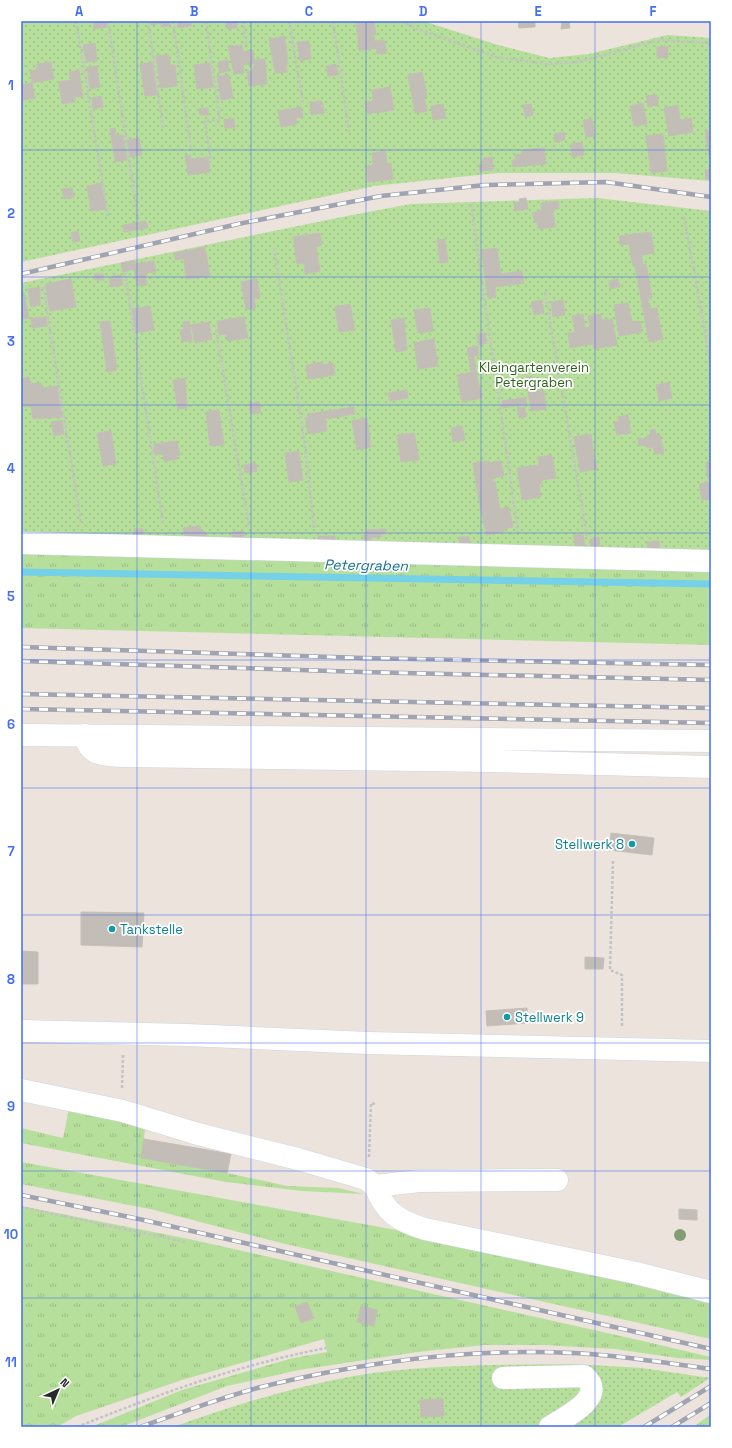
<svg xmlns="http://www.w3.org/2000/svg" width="732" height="1448" font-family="'Space Grotesk',sans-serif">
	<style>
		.grass { fill: url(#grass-tufts) }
		.park { fill: url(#park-dots) }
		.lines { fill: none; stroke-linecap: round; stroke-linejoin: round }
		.stream { stroke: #74d1e8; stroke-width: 7 }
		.building { fill: #c3bdb8; stroke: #c6bfb5 }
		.minor-casing { stroke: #d1d5e1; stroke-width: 23 }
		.path { stroke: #c3c3c3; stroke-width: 2.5; stroke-dasharray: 3 2; stroke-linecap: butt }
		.minor { stroke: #fff; stroke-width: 22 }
		.rail-casing { stroke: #9fa3b2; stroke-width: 4.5 }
		.rail { stroke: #fff; stroke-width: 3; stroke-dasharray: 9; stroke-linecap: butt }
		.tree { fill: #849c73 }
		.grid { fill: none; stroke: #436ff0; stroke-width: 1; stroke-opacity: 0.55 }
		.culture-dot { fill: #0f9aa8; stroke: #fff; stroke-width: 1.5 }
		.labels { text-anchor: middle; stroke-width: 3.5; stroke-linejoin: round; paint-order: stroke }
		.park-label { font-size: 13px; fill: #30621d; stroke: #fff }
		.culture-label { font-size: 13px; fill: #0d838f; stroke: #fff; text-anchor: start }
		.water-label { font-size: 14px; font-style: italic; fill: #146f92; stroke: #fff }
		.neatline { fill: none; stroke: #436ff0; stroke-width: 1.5 }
		.grid-label { font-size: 13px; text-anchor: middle; font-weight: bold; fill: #436ff0 }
	</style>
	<defs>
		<pattern id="grass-tufts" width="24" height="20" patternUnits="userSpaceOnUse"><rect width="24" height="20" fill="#b6df9b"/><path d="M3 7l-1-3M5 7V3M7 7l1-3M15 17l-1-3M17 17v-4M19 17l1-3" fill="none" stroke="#9cbf86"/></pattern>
		<pattern id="park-dots" width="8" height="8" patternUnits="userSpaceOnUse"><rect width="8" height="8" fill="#b6df9b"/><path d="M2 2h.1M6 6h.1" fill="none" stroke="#9cbf86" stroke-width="1.8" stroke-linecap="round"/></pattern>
	</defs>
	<rect width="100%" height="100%" fill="#ebe3dc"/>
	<path class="grass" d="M21 549 711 566V645L21 628Z
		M69 1109 145 1128 144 1139 227 1173 287 1186 338 1188 364 1194 302 1191 226 1182 21 1143V1128L63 1138Z
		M21 1162 424 1235 711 1297V1339L281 1243 150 1209 21 1184Z
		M21 1206 189 1239 647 1342 711 1357V1360L677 1358 615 1349 545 1345H484L417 1352 299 1370 227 1386 121 1427H91L182 1390 293 1358 327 1352 324 1339 182 1380 76 1416 57 1427H21Z
		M711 1411V1427H693L710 1415 709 1413Z"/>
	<path class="park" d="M21 21H423L498 45 549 58 589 54 667 35 711 38V181L615 173H497L374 186 21 262Z
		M597 198 711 211V554L21 537V283L347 216 411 204Z
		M572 1364 642 1368 710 1378 681 1397 677 1392 618 1427H173C232 1406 292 1387 354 1376 425 1364 499 1365 572 1364Z"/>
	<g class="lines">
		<path class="stream" d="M21 572 711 584"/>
	</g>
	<path class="building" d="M93 21H106L107 27 94 29Z
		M151 21H170V26L162 27 161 23 151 25Z
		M177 21H191V26L178 28Z
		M226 21H237V28L227 29Z
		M374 21 376 35H373L374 41 384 40 387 53 377 54 376 48 359 51 356 23Z
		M518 21H535V27L519 28Z
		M562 21H569L570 28 561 29Z
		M285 36 288 64H286L287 72 275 73 269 39Z
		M309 41 311 59 300 61 297 42Z
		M95 43 97 61 86 62 83 45Z
		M242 45 243 51 241 52 244 73 234 74 228 46Z
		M668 46V57L657 58V47Z
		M253 50 254 60 265 59 267 84 249 86 247 71H252L254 64 243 65 241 52Z
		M169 55 170 65H175L177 86 160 88 156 56Z
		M228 60 229 71 219 73 218 62Z
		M51 62 54 79 32 83 30 71 37 69V64Z
		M152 62 157 95 145 96 140 64Z
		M210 63 213 87 197 89 194 65Z
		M336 64 338 75 328 76 326 66Z
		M97 66 100 87 90 89 87 67Z
		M79 70 83 96 75 97V102L62 104 59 82 71 80 69 72Z
		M422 72 427 96 424 97 427 111 415 113 408 75Z
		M229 75 233 98 221 100 217 76Z
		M32 83 35 98 21 101V85Z
		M390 87 394 110 367 114 365 102 373 101 372 90Z
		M657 95 658 105 648 107 646 96Z
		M101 96 103 107 93 109 92 98Z
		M322 101 324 113 311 115 310 102Z
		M643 103 647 124 634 126 630 106Z
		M443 104 446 118 433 120 431 106Z
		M531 104 533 115 525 117 523 105Z
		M678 105 680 120 691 118 693 132 669 136 664 108Z
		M301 107 303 117 296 118 297 124 281 127 278 111Z
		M208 108V115H200L199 109Z
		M224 119H234L235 128H225Z
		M592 119 595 136 586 137 583 120Z
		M115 128 116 136 123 135 127 160 115 162 110 129Z
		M705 131H711V157H709Z
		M564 132 565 140 555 142 554 134Z
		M663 134 667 171 651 173 646 136Z
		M139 138 142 155 130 157 127 140Z
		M582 142 584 155 572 157 571 144Z
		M544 148 546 164 513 167 512 160H516L515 155 522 154V150Z
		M386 151 387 164 391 163 393 179 368 182 366 166 373 165 372 153Z
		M190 155 191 159 208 157 210 172 188 175 185 156Z
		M492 157 493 170 480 171 479 165 483 164V158Z
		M711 169V179H706L705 170Z
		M101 183 106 209 91 211 87 186Z
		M72 188 74 197 64 199 62 189Z
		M526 198 528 209 515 211 514 203 520 202 519 199Z
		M558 201 559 209H553L555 227 538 229 537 222H535L532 213 542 210 541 203Z
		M146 221 148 228 124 232 123 225Z
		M78 231 80 241 73 242 71 233Z
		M651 232 654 253 631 257 629 244 620 245 619 236Z
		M320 233 322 245 316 246 320 271 305 274 304 263 297 264 293 237Z
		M445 239 448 262 440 263 437 240Z
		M205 247 210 276 186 279 184 259 175 260V253Z
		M497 248 501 274 522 271 524 283 495 287 496 297 488 298 481 250Z
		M642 255 643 265 633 266 631 257Z
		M135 260V264L154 261 156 272 145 273 147 285 137 286 134 269 123 272 121 263Z
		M646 264 650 285 639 287 635 266Z
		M94 274H103L104 280H95Z
		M121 275 123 285 111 287 109 279 112 278V276Z
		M71 279 76 307 50 311 45 284Z
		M257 279 260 297 254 299 256 308 246 310 241 282Z
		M618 279 620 287 610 289 609 281Z
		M650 285 652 298H648L650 309 643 310 639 287Z
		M40 287V305L31 307 28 289Z
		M24 292 29 318 21 319V293Z
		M542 300 544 313 534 315 531 302Z
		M563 300 565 315 553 317 551 302Z
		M628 303 632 322 617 325 614 305Z
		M350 304 355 330 339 332 335 307Z
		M150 306 154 330 136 333 132 309Z
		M430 308 433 331 418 333 414 310Z
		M657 308 659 319 645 322 643 310Z
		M583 314 585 328 590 327 593 344 570 348 568 333 575 332 572 316Z
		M601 314 602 320 612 319 617 345 594 349 588 316Z
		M46 317 47 326 32 328 31 318Z
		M244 317 248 338 227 341 226 334 219 335 217 321Z
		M404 318 407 350 396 352 391 320Z
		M659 319 663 339 649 342 645 322Z
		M110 321 117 370 107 372 100 322Z
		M189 321 192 341 182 342 180 330H184L183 322Z
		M640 321 642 332 619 336 617 325Z
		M209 322 212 339 195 343 191 325Z
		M485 333 487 343 479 345 477 334Z
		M434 339 438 366 418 369 414 343Z
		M478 346 479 355 474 356 476 371H471L467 348Z
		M322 362V365L333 363 335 375 308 379 306 365Z
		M476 371 482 398 462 402 457 375Z
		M532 376 533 383 538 382 540 392 544 391 546 409 531 411 526 377Z
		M29 377 30 384 41 383 42 388 57 386 62 417 33 419 31 405 24 407 21 396V378Z
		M185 378 187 408 178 409 173 380Z
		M669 382 672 398 659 401 656 385Z
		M407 390 408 398 390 401 388 393Z
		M526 397 527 404 503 408 502 401Z
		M259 402 261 413 251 414 249 403Z
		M354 407 355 414 325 419 327 431 308 434 305 418 308 417 307 414Z
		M525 407 526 417 519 418 517 408Z
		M219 410 224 445 210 446 206 412Z
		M628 415 631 433 617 435 614 422 619 421 618 417Z
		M367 418 371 447 357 450 352 421Z
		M62 420 64 434 54 436 51 422Z
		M462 426 465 440 453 442 451 428Z
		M655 429 656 435 660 434 664 453 655 454 653 447 647 448V445L639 446 638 438 648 439 647 435H651L650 430Z
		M111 431 116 464 103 466 97 433Z
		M414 433 419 460 401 462 397 435Z
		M591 434 593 451 581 453 578 436Z
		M578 436 581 453 593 451 597 469 580 472 574 437Z
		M177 441 180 455 176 456 177 459 164 461 163 454 155 455 154 444Z
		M299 451 303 480 289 482 285 453Z
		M552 455 556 478 542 480V484H539L541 497 522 500 517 468 539 465 538 457Z
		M489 461V463L501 461 504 476 492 478 493 482 476 485 473 463Z
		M711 461V478L708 479 706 462Z
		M256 463 257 471 245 473 244 465Z
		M495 481 500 509 509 507 513 527 504 529V532L486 535 476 485Z
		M711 482V499L702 500 699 484Z
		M200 526 201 531H205L206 537 185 539 183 528Z
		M134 529H143V539H134Z
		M385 529V534H381V537L371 538V544L364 545V534H366V530Z
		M244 531V540L232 541V532Z
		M583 534 585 546 575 547 574 535Z
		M318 536H335V545H318Z
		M459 537H469L470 546H460Z
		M599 537 600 548 591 550 590 539Z
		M659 541 660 551 648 552 647 542Z
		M611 833 654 838 652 855 609 850Z
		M81 912 144 913 142 947 81 945Z
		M21 951 38 952V984H21Z
		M585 957 604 958 603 969H585Z
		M527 1008 528 1023 487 1026 486 1011Z
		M144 1139 231 1154 227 1173 141 1158Z
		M679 1209 697 1210V1220L679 1219Z
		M307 1302 314 1318 301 1323 295 1307Z
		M361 1306 377 1310 374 1326 357 1322Z
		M443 1399 444 1416 421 1417 420 1400Z"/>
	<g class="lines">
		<defs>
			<path id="minor" d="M21 543 711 561
				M21 735 711 741
				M85 735C89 757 106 755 124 756L491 761 711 767
				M21 1031 187 1035 368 1043 711 1051
				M21 1090 123 1111 198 1134 298 1159 366 1179 375 1186 419 1181 557 1180
				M375 1186C385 1213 399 1221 425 1229L636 1273 711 1292
				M503 1378 584 1376C609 1397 565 1417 550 1427"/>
		</defs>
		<use href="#minor" class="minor-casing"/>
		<path class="path" d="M76 21 108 216
			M108 21 138 218
			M148 21 163 129
			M173 21 191 150
			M206 21 220 120 205 121 211 163
			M243 21 246 46
			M289 21 303 103
			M333 21 349 132
			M402 21 415 28 496 57 546 64 578 62 660 40 711 43
			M471 204 518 533
			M684 217 711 366
			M274 248 304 438 314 528
			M125 273 163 524
			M43 287 81 523
			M545 292 587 536
			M216 330 249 527
			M613 861 610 970 622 975V1026
			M122 1088 123 1055
			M369 1157 371 1103 375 1104
			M21 1207 185 1242
			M77 1427C159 1394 238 1365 326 1348"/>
		<use href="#minor" class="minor"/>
		<defs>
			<path id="rail" d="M21 274 238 224 381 196 485 185 606 182 711 197
				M21 647 363 658 711 665
				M21 661 362 672 711 680
				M21 694 711 708
				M21 709 711 723
				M21 1195 139 1219 711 1349
				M140 1427C180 1413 220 1398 261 1387 362 1362 469 1348 573 1353 619 1355 665 1363 711 1369
				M644 1427 711 1386
				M672 1427 711 1403"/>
		</defs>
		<use href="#rail" class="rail-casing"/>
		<use href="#rail" class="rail"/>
	</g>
	<circle class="tree" cx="680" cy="1235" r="6"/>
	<path class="grid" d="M137 21V1427M251 21V1427M366 21V1427M481 21V1427M595 21V1427M21 150H711M21 277H711M21 405H711M21 533H711M21 660H711M21 788H711M21 915H711M21 1043H711M21 1171H711M21 1298H711"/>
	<g class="culture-dot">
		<circle cx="632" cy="844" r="4"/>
		<circle cx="112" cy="929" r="4"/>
		<circle cx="507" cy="1017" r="4"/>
	</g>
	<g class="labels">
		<g class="park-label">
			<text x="534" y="372">Kleingartenverein<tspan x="534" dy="15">Petergraben</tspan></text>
		</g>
		<g class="culture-label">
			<text x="624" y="849" text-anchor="end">Stellwerk 8</text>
			<text x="120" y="934">Tankstelle</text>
			<text x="515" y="1022">Stellwerk 9</text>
		</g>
		<g class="water-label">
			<text transform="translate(366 565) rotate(1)" y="5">Petergraben</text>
		</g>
	</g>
	<rect width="732" height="1448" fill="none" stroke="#ffffff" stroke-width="44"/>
	<g transform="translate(58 1390) rotate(44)" stroke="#ffffff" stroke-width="3" paint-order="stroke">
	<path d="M0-3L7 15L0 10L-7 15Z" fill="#292929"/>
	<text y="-6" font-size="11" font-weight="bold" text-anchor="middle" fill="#292929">N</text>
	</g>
	<rect x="22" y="22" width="688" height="1404" class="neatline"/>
	<g class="grid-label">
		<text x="79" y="16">A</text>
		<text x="194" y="16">B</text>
		<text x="309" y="16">C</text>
		<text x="423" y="16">D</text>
		<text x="538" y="16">E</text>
		<text x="653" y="16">F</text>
		<text x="11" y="90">1</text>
		<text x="11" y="218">2</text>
		<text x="11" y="346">3</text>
		<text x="11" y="473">4</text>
		<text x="11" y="601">5</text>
		<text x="11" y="729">6</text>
		<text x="11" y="856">7</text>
		<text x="11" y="984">8</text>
		<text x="11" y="1111">9</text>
		<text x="11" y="1239">10</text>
		<text x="11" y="1367">11</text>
	</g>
</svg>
